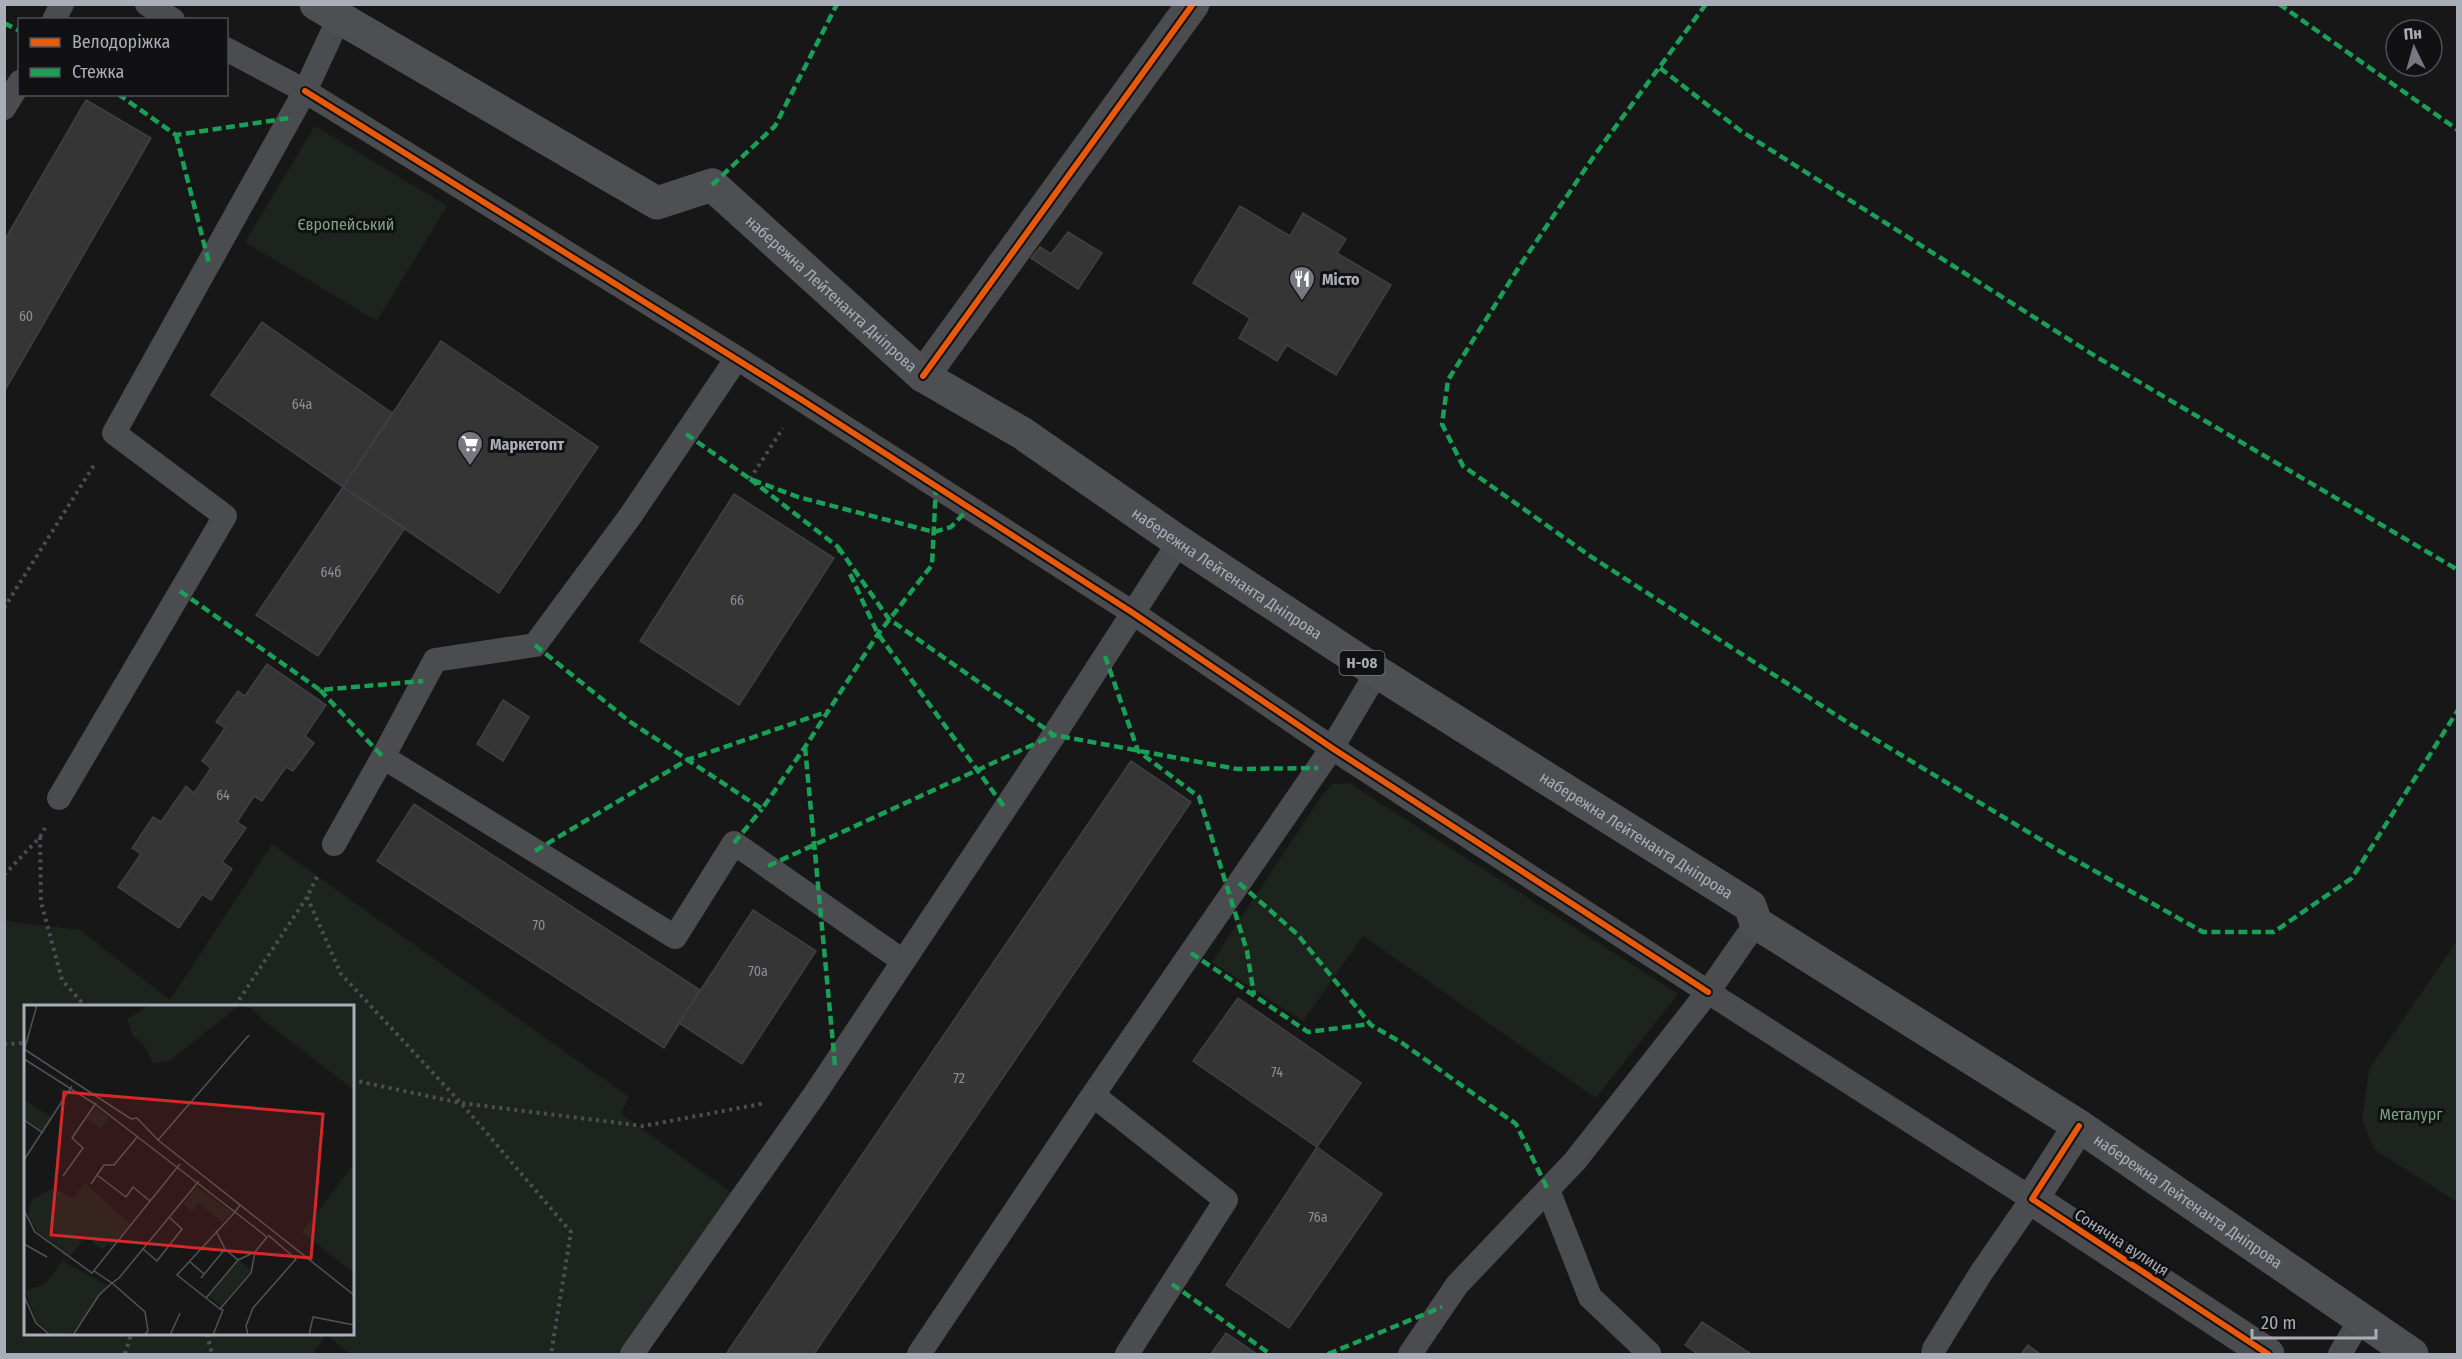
<svg xmlns="http://www.w3.org/2000/svg" width="2462" height="1359" font-family="'Fira Sans Condensed',sans-serif">
	<style>
		.green { fill: #1d241e; fill-rule: evenodd }
		.building { fill: #353536; stroke: #3f4043; stroke-width: 1.5 }
		.lines { fill: none; stroke-linecap: round; stroke-linejoin: round }
		.path { stroke: #4d4e52; stroke-width: 4; stroke-dasharray: 3 4.5; stroke-linecap: butt }
		.lane { stroke: #4b4c50; stroke-width: 24 }
		.street { stroke: #4b4c50; stroke-width: 33 }
		.primary { stroke: #4d4f52; stroke-width: 33 }
		.quiet { stroke: #1a9f57; stroke-width: 4.5; stroke-dasharray: 9 4.5; stroke-linecap: butt }
		.cycleway-casing { stroke: #111113; stroke-width: 10 }
		.cycleway { stroke: #e8590c; stroke-width: 6 }
		.labels { text-anchor: middle; stroke-width: 6; stroke-linejoin: round; paint-order: stroke }
		.number-label { font-size: 14px; fill: #8b8f98 }
		.shield { fill: #111113; stroke: #7b7e86; stroke-width: 1.5 }
		.shield-label { font-size: 15px; font-weight: bold; fill: #a8adb8 }
		.park-label { font-size: 16px; fill: #7fa381; stroke: #111113 }
		.poi-label { font-size: 16px; font-weight: bold; fill: #a8adb8; stroke: #111113; text-anchor: start }
		.street-label { font-size: 16px; fill: #a8adb8; stroke: #111113 }
		.inset-road { fill: none; stroke: #515357; stroke-width: 1.5 }
		.view { fill: #d62828; fill-opacity: 0.15; stroke: #d62828; stroke-width: 3 }
		.inset-edge { fill: none; stroke: #a8adb8; stroke-width: 3 }
	</style>
	<rect width="100%" height="100%" fill="#171717"/>
	<path class="green" d="M315 126 447 206 377 321 245 242Z
		M1349 783 1678 994 1596 1098 1363 936 1303 1021 1212 962 1322 795 1333 784Z
		M272 844 629 1097 621 1114 732 1193 622 1354H351L326 1335 313 1354H5V921L80 930 170 1000ZM26 1006H352V1334H26Z
		M2457 941V1202L2375 1150 2362 1121 2369 1069Z"/>
	<path class="building" d="M86 100 151 138 4 392V241Z
		M1240 206 1290 236 1303 213 1346 239 1337 253 1391 285 1336 375 1287 345 1277 361 1239 338 1250 318 1193 283Z
		M1068 232 1102 253 1078 289 1031 258 1040 247 1051 254Z
		M262 322 392 413 343 487 211 395Z
		M441 341 598 447 499 593 343 487Z
		M343 487 405 528 318 656 256 615Z
		M734 494 834 558 739 705 640 641Z
		M267 664 326 705 305 736 314 743 293 771 286 767 262 801 254 796 237 822 246 828 222 862 232 869 211 900 202 894 179 928 118 887 141 854 132 848 153 817 161 822 186 786 194 793 211 768 202 761 225 728 216 722 238 691 245 696Z
		M503 700 529 717 503 761 477 744Z
		M1131 761 1191 802 814 1354H726Z
		M414 804 700 990 664 1048 377 861Z
		M753 910 816 951 742 1064 679 1023Z
		M1238 998 1361 1083 1317 1147 1193 1061Z
		M1317 1147 1382 1194 1289 1328 1226 1285Z
		M1702 1322 1751 1354H1698L1685 1345Z
		M1226 1333 1257 1354H1211Z
		M2028 1345 2040 1354H2021Z"/>
	<g class="lines">
		<path class="path" d="M750 479 783 428
			M4 608 96 462
			M40 837 41 902 62 980 85 1006
			M4 875 40 837 45 828
			M307 897 341 974 461 1103 571 1232 551 1354
			M235 1006 307 897 319 873
			M4 1044 26 1043
			M352 1080 461 1103 643 1126 766 1103
			M207 1334 212 1354
			M125 1354 131 1334"/>
		<path class="lane" d="M147 4 173 20
			M54 20 62 4
			M226 49 305 91 737 358 1133 613 1332 748 1708 992 1756 923
			M4 108 20 82
			M383 757 435 660 535 645 631 515 737 358
			M59 798 225 516 114 433 305 91 339 18
			M334 844 383 757 675 937 734 843 903 961
			M1093 1095 1226 1200 1127 1354
			M1548 1190 1590 1297 1649 1353
			M632 1354 815 1094 1054 735 1179 542
			M919 1354 1093 1095 1332 748 1377 672
			M1410 1354 1457 1285 1575 1161 1708 992 2032 1199 1981 1273 1934 1349 1933 1354
			M2340 1354 2360 1320"/>
		<path class="street" d="M923 376 1193 4
			M2079 1126 2032 1199 2268 1354"/>
		<path class="primary" id="s1" d="M316 4 657 203 712 185 923 376 1022 433 1179 542 1377 672 1750 906 1756 923 2079 1126 2412 1354"/>
		<path class="quiet" d="M1706 4 1594 156 1519 267 1448 380 1442 424 1463 466 1590 556 1850 724 2061 852 2203 932H2274L2352 878 2458 710
			M2279 4 2458 130
			M4 23 20 31
			M1660 68 1741 131 2095 356 2458 570
			M118 94 176 135 290 118
			M176 135 209 263
			M712 185 775 126 837 4
			M686 434 750 479 798 497 934 532 951 527 969 508
			M750 479 838 547 840 552
			M838 547 889 619 1054 735 1237 769 1318 768
			M850 574 878 634 1005 808
			M180 591 320 690 423 681
			M535 645 629 721 762 809 805 747 878 634 932 565 936 486
			M1105 656 1138 751 1199 797 1247 951 1254 995
			M320 690 383 757
			M805 747 835 1065
			M734 843 762 809
			M535 851 687 760 829 711
			M768 866 1054 735
			M1239 883 1297 934 1371 1025 1402 1043 1516 1124 1548 1190
			M1191 953 1308 1032 1370 1024
			M1172 1284 1270 1354
			M1328 1354 1442 1307"/>
		<defs>
			<path id="cycleway" d="M305 91 802 400 1133 613 1332 748 1708 992
				M923 376 1193 4
				M2079 1126 2032 1199 2268 1354"/>
		</defs>
		<use href="#cycleway" class="cycleway-casing"/>
		<use href="#cycleway" class="cycleway"/>
	</g>
	<defs>
		<symbol id="restaurant-pin" viewBox="-11 -11 22 30"><path d="M0 17L-7.5 6A9.5 9.5 0 1 1 7.5 6Z" fill="#757880" stroke="#111113"/><path d="M-5-6h1v4h1v-4h1v4h1v-4h1v5L-1.5 .5V6h-2V.5L-5-1ZM5-6V6H3V1.5H1.5Q1.5-4 5-6Z" fill="#fff"/></symbol>
		<symbol id="supermarket-pin" viewBox="-11 -11 22 30"><path d="M0 17L-7.5 6A9.5 9.5 0 1 1 7.5 6Z" fill="#757880" stroke="#111113"/><path d="M-6-5.5h2.5l.6 2H6L4.5 2H-2.5L-4.4-4H-6ZM-1.5 3.2a1.3 1.3 0 1 0 .1 0ZM3 3.2a1.3 1.3 0 1 0 .1 0Z" fill="#fff"/></symbol>
	</defs>
	<g fill-rule="evenodd">
		<use href="#restaurant-pin" x="1287" y="264" width="30" height="40"/>
		<use href="#supermarket-pin" x="455" y="429" width="30" height="40"/>
	</g>
	<g class="labels">
		<g class="number-label">
			<text x="26" y="321">60</text>
			<text x="302" y="409">64а</text>
			<text x="331" y="577">64б</text>
			<text x="737" y="605">66</text>
			<text x="223" y="800">64</text>
			<text x="539" y="930">70</text>
			<text x="758" y="976">70а</text>
			<text x="1277" y="1077">74</text>
			<text x="959" y="1083">72</text>
			<text x="1318" y="1222">76а</text>
		</g>
		<rect class="shield" x="1339.5" y="651" width="45" height="24" rx="4.5"/>
		<g class="shield-label">
			<text x="1362" y="668">Н-08</text>
		</g>
		<g class="park-label">
			<text x="346" y="230">Європейський</text>
			<text x="2411" y="1120">Металург</text>
		</g>
		<g class="poi-label">
			<text x="1322" y="285">Місто</text>
			<text x="490" y="450">Маркетопт</text>
		</g>
		<g class="street-label">
			<text dy="6" stroke="none"><textPath href="#s1" startOffset="614">набережна Лейтенанта Дніпрова</textPath></text>
			<text dy="6" stroke="none"><textPath href="#s1" startOffset="1100">набережна Лейтенанта Дніпрова</textPath></text>
			<text dy="6" stroke="none"><textPath href="#s1" startOffset="1586">набережна Лейтенанта Дніпрова</textPath></text>
			<text dy="6" stroke="none"><textPath href="#s1" startOffset="2252">набережна Лейтенанта Дніпрова</textPath></text>
			<text transform="translate(2122 1242) rotate(33)" y="6">Сонячна вулиця</text>
		</g>
	</g>
	<g transform="translate(24 1005)">
		<rect width="330" height="330" fill="#171717"/>
		<path d="M126 0H216L145 56 129 58 120 40 109 31 103 14ZM224 0H330V85L239 15ZM0 94 29 113 19 128 0 115ZM72 103 85 112 77 124 63 114ZM330 159V268L278 227ZM61 178 106 219 88 241 84 238 78 245 62 231 45 252 13 226 5 213V202L9 194 29 183 49 193ZM173 182 208 207 198 217 175 198 168 206 159 199ZM215 255 227 266 197 301 185 291ZM38 256 84 281 46 330H28L13 317 1 286 21 279Z" fill="#1d241e"/>
		<path class="inset-road" d="M0 44 107 114 113 113 134 135 330 290M0 46 13 0M0 54 71 99 211 207 216 200M0 115 19 128M134 135 225 30M0 155 48 81M73 170 80 160H90L114 131M39 171 59 143 48 133 72 98M67 179 73 170 102 192 109 182 126 196M0 205 11 227 68 268 156 159M211 207 243 232 231 247 227 268 196 304 153 270ZM192 226 201 244M0 239 23 252M119 244 133 256 158 224 145 212M165 256 180 269M70 266 88 278 95 273 175 176M177 273 201 244 214 255 231 247M0 291 12 318 26 330M182 293 214 255M49 330 75 290 88 278 121 307 124 326 120 330M146 330 156 308M189 330 199 305 196 304M224 330 222 321 229 303 272 254 244 230M285 330 289 312 330 320"/>
		<path class="view" d="M40 87 299 109 287 253 27 230Z"/>
		<rect width="330" height="330" class="inset-edge"/>
	</g>
	<rect width="2462" height="1359" fill="none" stroke="#a8adb8" stroke-width="12"/>
	<rect x="18" y="18" width="210" height="78" fill="#111113" stroke="#4d4f55" stroke-width="1.5"/>
	<rect x="30" y="38" width="30" height="9" fill="#e8590c" stroke="#4d4f55" stroke-width="1.5"/>
	<text x="72" y="48" font-size="18" fill="#a8adb8">Велодоріжка</text>
	<rect x="30" y="68" width="30" height="9" fill="#1a9f57" stroke="#4d4f55" stroke-width="1.5"/>
	<text x="72" y="78" font-size="18" fill="#a8adb8">Стежка</text>
	<g transform="translate(2414 48) rotate(355)"><circle r="28" fill="#111113" stroke="#4d4f55" stroke-width="1.5"/>
	<path d="M0-4.5L10 22L0 15L-10 22Z" fill="#757880"/>
	<text y="-9" font-size="16" font-weight="bold" text-anchor="middle" fill="#a8adb8">Пн</text>
	</g>
	<path d="M2252 1329v9h124v-9" fill="none" stroke="#a8adb8" stroke-width="3"/>
	<text x="2261" y="1329" font-size="18" fill="#a8adb8" stroke="#111113" stroke-width="4.5" paint-order="stroke">20 m</text>
</svg>
